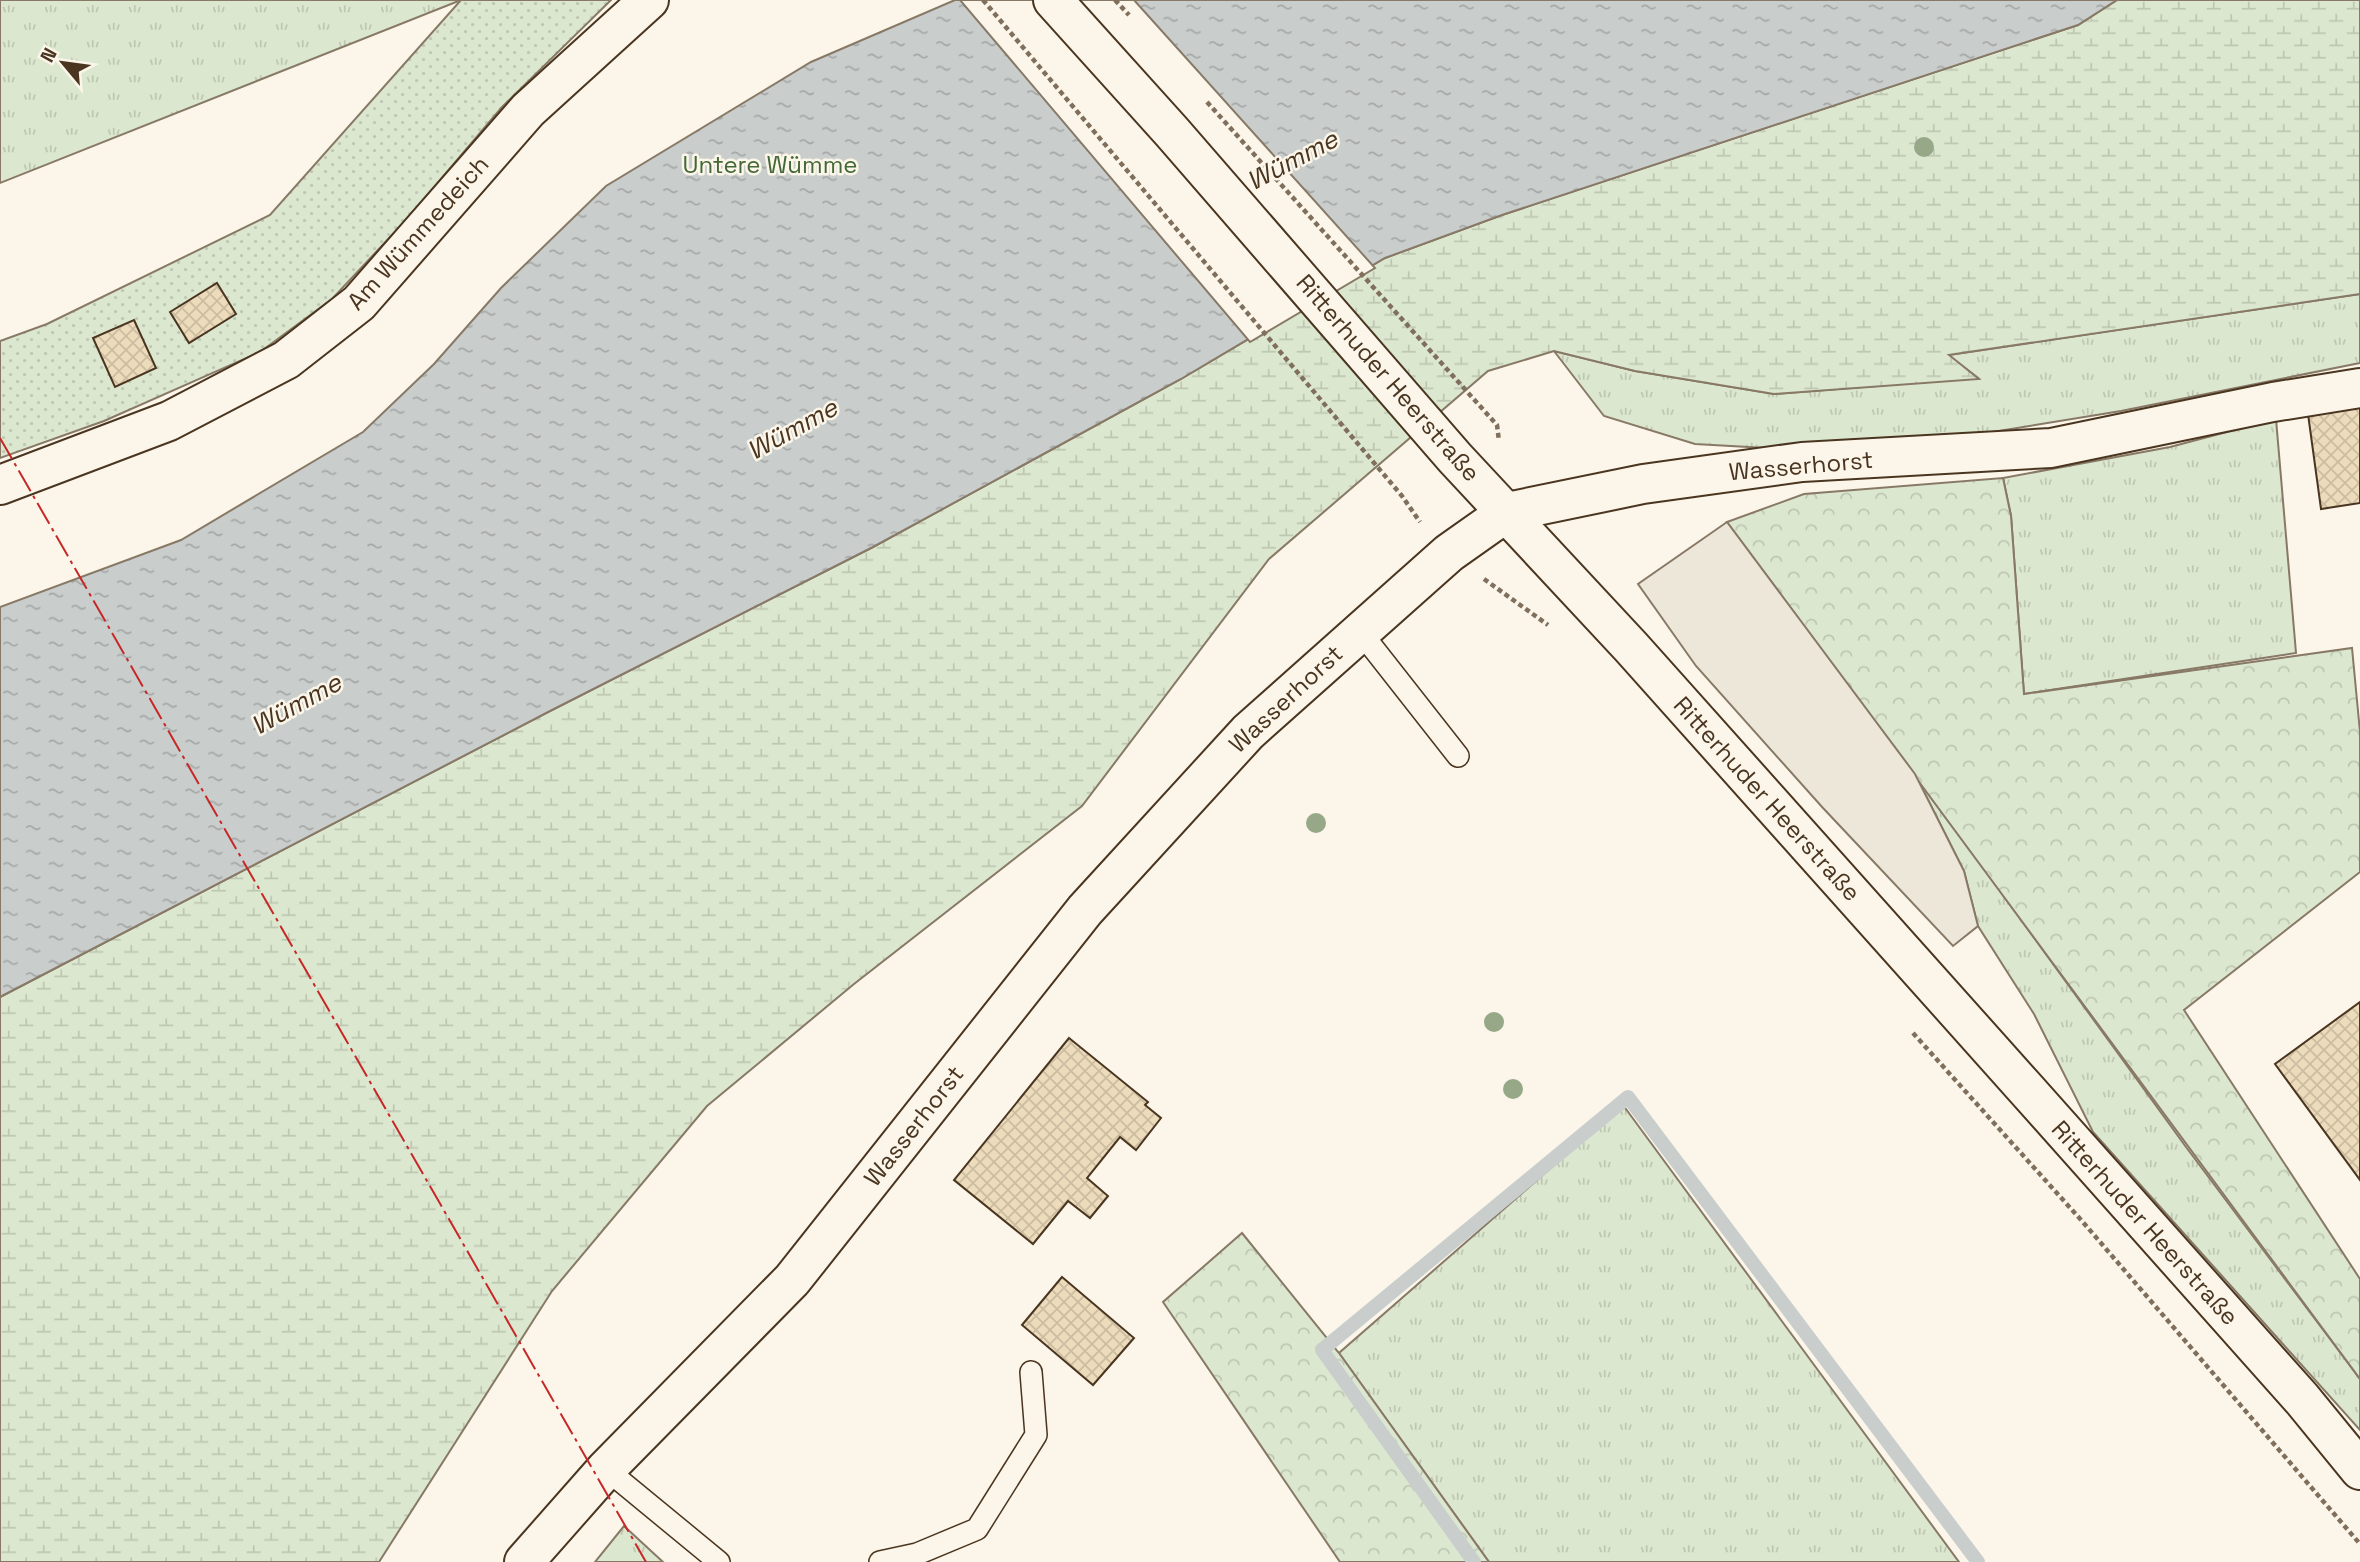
<svg xmlns="http://www.w3.org/2000/svg" width="2360" height="1562" font-family="'Space Grotesk',sans-serif">
	<style>
		.grass { fill: url(#grass-tufts); stroke: #887966; stroke-width: 2 }
		.forest { fill: url(#forest-crowns); stroke: #887966; stroke-width: 2 }
		.wetland { fill: url(#wetland-marsh); stroke: #887966; stroke-width: 2 }
		.park { fill: url(#park-dots); stroke: #887966; stroke-width: 2 }
		.parking { fill: #ede7d9; stroke: #887966; stroke-width: 2 }
		.water { fill: url(#water-ripples); stroke: #887966; stroke-width: 2 }
		.pier { fill: #fbf6e9; stroke: #887966; stroke-width: 2 }
		.lines { fill: none; stroke-linecap: round; stroke-linejoin: round }
		.stream { stroke: #c9cecd; stroke-width: 14 }
		.building { fill: url(#building-cross-hatch); stroke: #4a3520; stroke-width: 2 }
		.service-casing { stroke: #4a3520; stroke-width: 24 }
		.minor-casing { stroke: #4a3520; stroke-width: 42 }
		.secondary-casing { stroke: #4a3520; stroke-width: 42 }
		.path { stroke: #7f6f5c; stroke-width: 4.5; stroke-dasharray: 5 3.5; stroke-linecap: butt }
		.service { stroke: #fbf6e9; stroke-width: 21 }
		.minor { stroke: #fbf6e9; stroke-width: 38 }
		.secondary { stroke: #fbf6e9; stroke-width: 38 }
		.power { stroke: #c62828; stroke-width: 2; stroke-dasharray: 24 5 3.5 5; stroke-linecap: butt }
		.tree { fill: #96a887 }
		.labels { text-anchor: middle; stroke-width: 5; stroke-linejoin: round; paint-order: stroke }
		.park-label { font-size: 24px; fill: #436837; stroke: #fbf6e9 }
		.street-label { font-size: 24px; fill: #4a3520; stroke: #fbf6e9 }
		.water-label { font-size: 26px; font-style: italic; fill: #4a3520; stroke: #fbf6e9 }
	</style>
	<defs>
		<pattern id="grass-tufts" width="24" height="20" patternUnits="userSpaceOnUse" patternTransform="scale(1.75)"><rect width="24" height="20" fill="#dce7d0"/><path d="M3 7l-1-3M5 7V3M7 7l1-3M15 17l-1-3M17 17v-4M19 17l1-3" fill="none" stroke="#bec7b2"/></pattern>
		<pattern id="forest-crowns" width="20" height="18" patternUnits="userSpaceOnUse" patternTransform="scale(1.75)"><rect width="20" height="18" fill="#dce7d0"/><path d="M2 6a3 3 0 1 1 6 0M12 15a3 3 0 1 1 6 0" fill="none" stroke="#bec7b2"/></pattern>
		<pattern id="wetland-marsh" width="20" height="14" patternUnits="userSpaceOnUse" patternTransform="scale(1.75)"><rect width="20" height="14" fill="#dce7d0"/><path d="M1 5h8M5 5V1M11 12h8M15 12V8" fill="none" stroke="#bec7b2"/></pattern>
		<pattern id="park-dots" width="8" height="8" patternUnits="userSpaceOnUse" patternTransform="scale(1.75)"><rect width="8" height="8" fill="#dce7d0"/><path d="M2 2h.1M6 6h.1" fill="none" stroke="#bec7b2" stroke-width="1.8" stroke-linecap="round"/></pattern>
		<pattern id="water-ripples" width="26" height="14" patternUnits="userSpaceOnUse" patternTransform="scale(1.75)"><rect width="26" height="14" fill="#c9cecd"/><path d="M2 4q2-2 4 0t4 0M15 11q2-2 4 0t4 0" fill="none" stroke="#a5a8a6"/></pattern>
		<pattern id="building-cross-hatch" width="8" height="8" patternUnits="userSpaceOnUse" patternTransform="scale(1.75)"><rect width="8" height="8" fill="#ecdcbc"/><path d="M0 0l8 8M0 8l8-8" fill="none" stroke="#ccbda1"/></pattern>
	</defs>
	<rect width="100%" height="100%" fill="#fbf6e9"/>
	<path class="grass" d="M0 0H461L0 183Z
		M2360 294V363L2121 411 1950 439 1801 450 1695 444 1604 416 1554 351 1635 371 1774 394 1978 378 1948 355Z
		M2276 419 2296 653 2024 694 2011 516 2003 478 2170 447Z
		M1915 774 2186 1147 2360 1379V1430L2093 1132 2034 1014 1978 926 1964 871Z
		M1623 1105 1959 1562H1489L1339 1353Z
		M624 1526 663 1562H595Z"/>
	<path class="forest" d="M2003 478 2011 516 2024 694 2352 648 2360 732V872L2184 1010 2360 1279V1379C2147 1095 1940 806 1727 522L1804 494Z
		M1242 1233 1339 1353 1489 1562H1340L1163 1302Z"/>
	<path class="wetland" d="M2117 0H2360V294L1949 355 1979 379 1774 394 1635 371 1554 351 1488 371 1269 559 1082 806 854 984 707 1106 552 1291 379 1562H0V997L550 711 873 547 1181 379 1385 258 1502 215 2078 25Z"/>
	<path class="park" d="M461 0H611L502 107 407 219 332 299 260 352 104 421 0 458V341L47 324 270 215Z"/>
	<path class="parking" d="M1727 522 1915 774 1964 871 1978 926 1953 946 1823 808 1696 666 1638 584Z"/>
	<path class="water" d="M955 0H2117L2078 25 1502 215 1385 258 1181 379 873 547 550 711 0 997V607L181 540 363 432 434 364 501 288 606 186 811 62Z"/>
	<path class="pier" d="M960 0H1134L1375 268 1250 342Z"/>
	<g class="lines">
		<path class="stream" d="M1474 1562 1322 1350 1628 1097 1978 1562"/>
	</g>
	<path class="building" d="M217 283 236 314 189 343 170 312Z
		M134 320 156 368 115 387 93 338Z
		M2360 406V503L2321 509 2308 414Z
		M2360 1002V1180L2275 1064Z
		M1069 1038 1148 1102 1145 1105 1161 1118 1136 1150 1120 1137 1087 1178 1108 1196 1090 1218 1068 1201 1033 1244 954 1180Z
		M1062 1277 1134 1338 1093 1385 1022 1325Z"/>
	<g class="lines">
		<defs>
			<path id="service" d="M1359 630 1458 756
				M606 1469 719 1562
				M880 1562 917 1554 977 1529 1036 1435 1031 1372"/>
			<path id="minor" d="M0 485 169 421 286 360 359 303 528 110 649 0
				M524 1562 606 1469 792 1280 1085 910 1248 732 1449 553 1507 512 1643 484 1802 462 2051 448 2273 402 2360 388"/>
			<path id="secondary" d="M1053 0 1172 132 1455 458 1631 647 2026 1089 2302 1399 2360 1470"/>
		</defs>
		<use href="#service" class="service-casing"/>
		<use href="#minor" class="minor-casing"/>
		<use href="#secondary" class="secondary-casing"/>
		<path class="path" d="M983 0 1402 496 1420 522
			M1115 0 1129 15
			M1207 102 1497 425 1499 441
			M1484 579 1548 625
			M1913 1033 2082 1221 2360 1544"/>
		<use href="#service" class="service"/>
		<use href="#minor" class="minor"/>
		<use href="#secondary" class="secondary"/>
		<path class="power" d="M0 438 646 1562"/>
	</g>
	<g class="tree">
		<circle cx="1924" cy="147" r="10"/>
		<circle cx="1316" cy="823" r="10"/>
		<circle cx="1494" cy="1022" r="10"/>
		<circle cx="1513" cy="1089" r="10"/>
	</g>
	<g class="labels">
		<g class="park-label">
			<text x="770" y="173">Untere Wümme</text>
		</g>
		<g class="street-label">
			<text transform="translate(418 233) rotate(-48)" y="8">Am Wümmedeich</text>
			<text transform="translate(1388 378) rotate(49)" y="8">Ritterhuder Heerstraße</text>
			<text transform="translate(1801 466) rotate(-5)" y="8">Wasserhorst</text>
			<text transform="translate(1286 699) rotate(-43)" y="8">Wasserhorst</text>
			<text transform="translate(1767 799) rotate(48)" y="8">Ritterhuder Heerstraße</text>
			<text transform="translate(914 1126) rotate(-52)" y="8">Wasserhorst</text>
			<text transform="translate(2145 1223) rotate(48)" y="8">Ritterhuder Heerstraße</text>
		</g>
		<g class="water-label">
			<text transform="translate(1292 160) rotate(-28)" y="9">Wümme</text>
			<text transform="translate(792 429) rotate(-29)" y="9">Wümme</text>
			<text transform="translate(296 704) rotate(-29)" y="9">Wümme</text>
		</g>
	</g>
	<g transform="translate(63 63) rotate(299)" stroke="#fbf6e9" stroke-width="5" paint-order="stroke">
	<path d="M0-5L12 26L0 18L-12 26Z" fill="#4a3520"/>
	<text y="-10" font-size="19" font-weight="bold" text-anchor="middle" fill="#4a3520">N</text>
	</g>
</svg>
